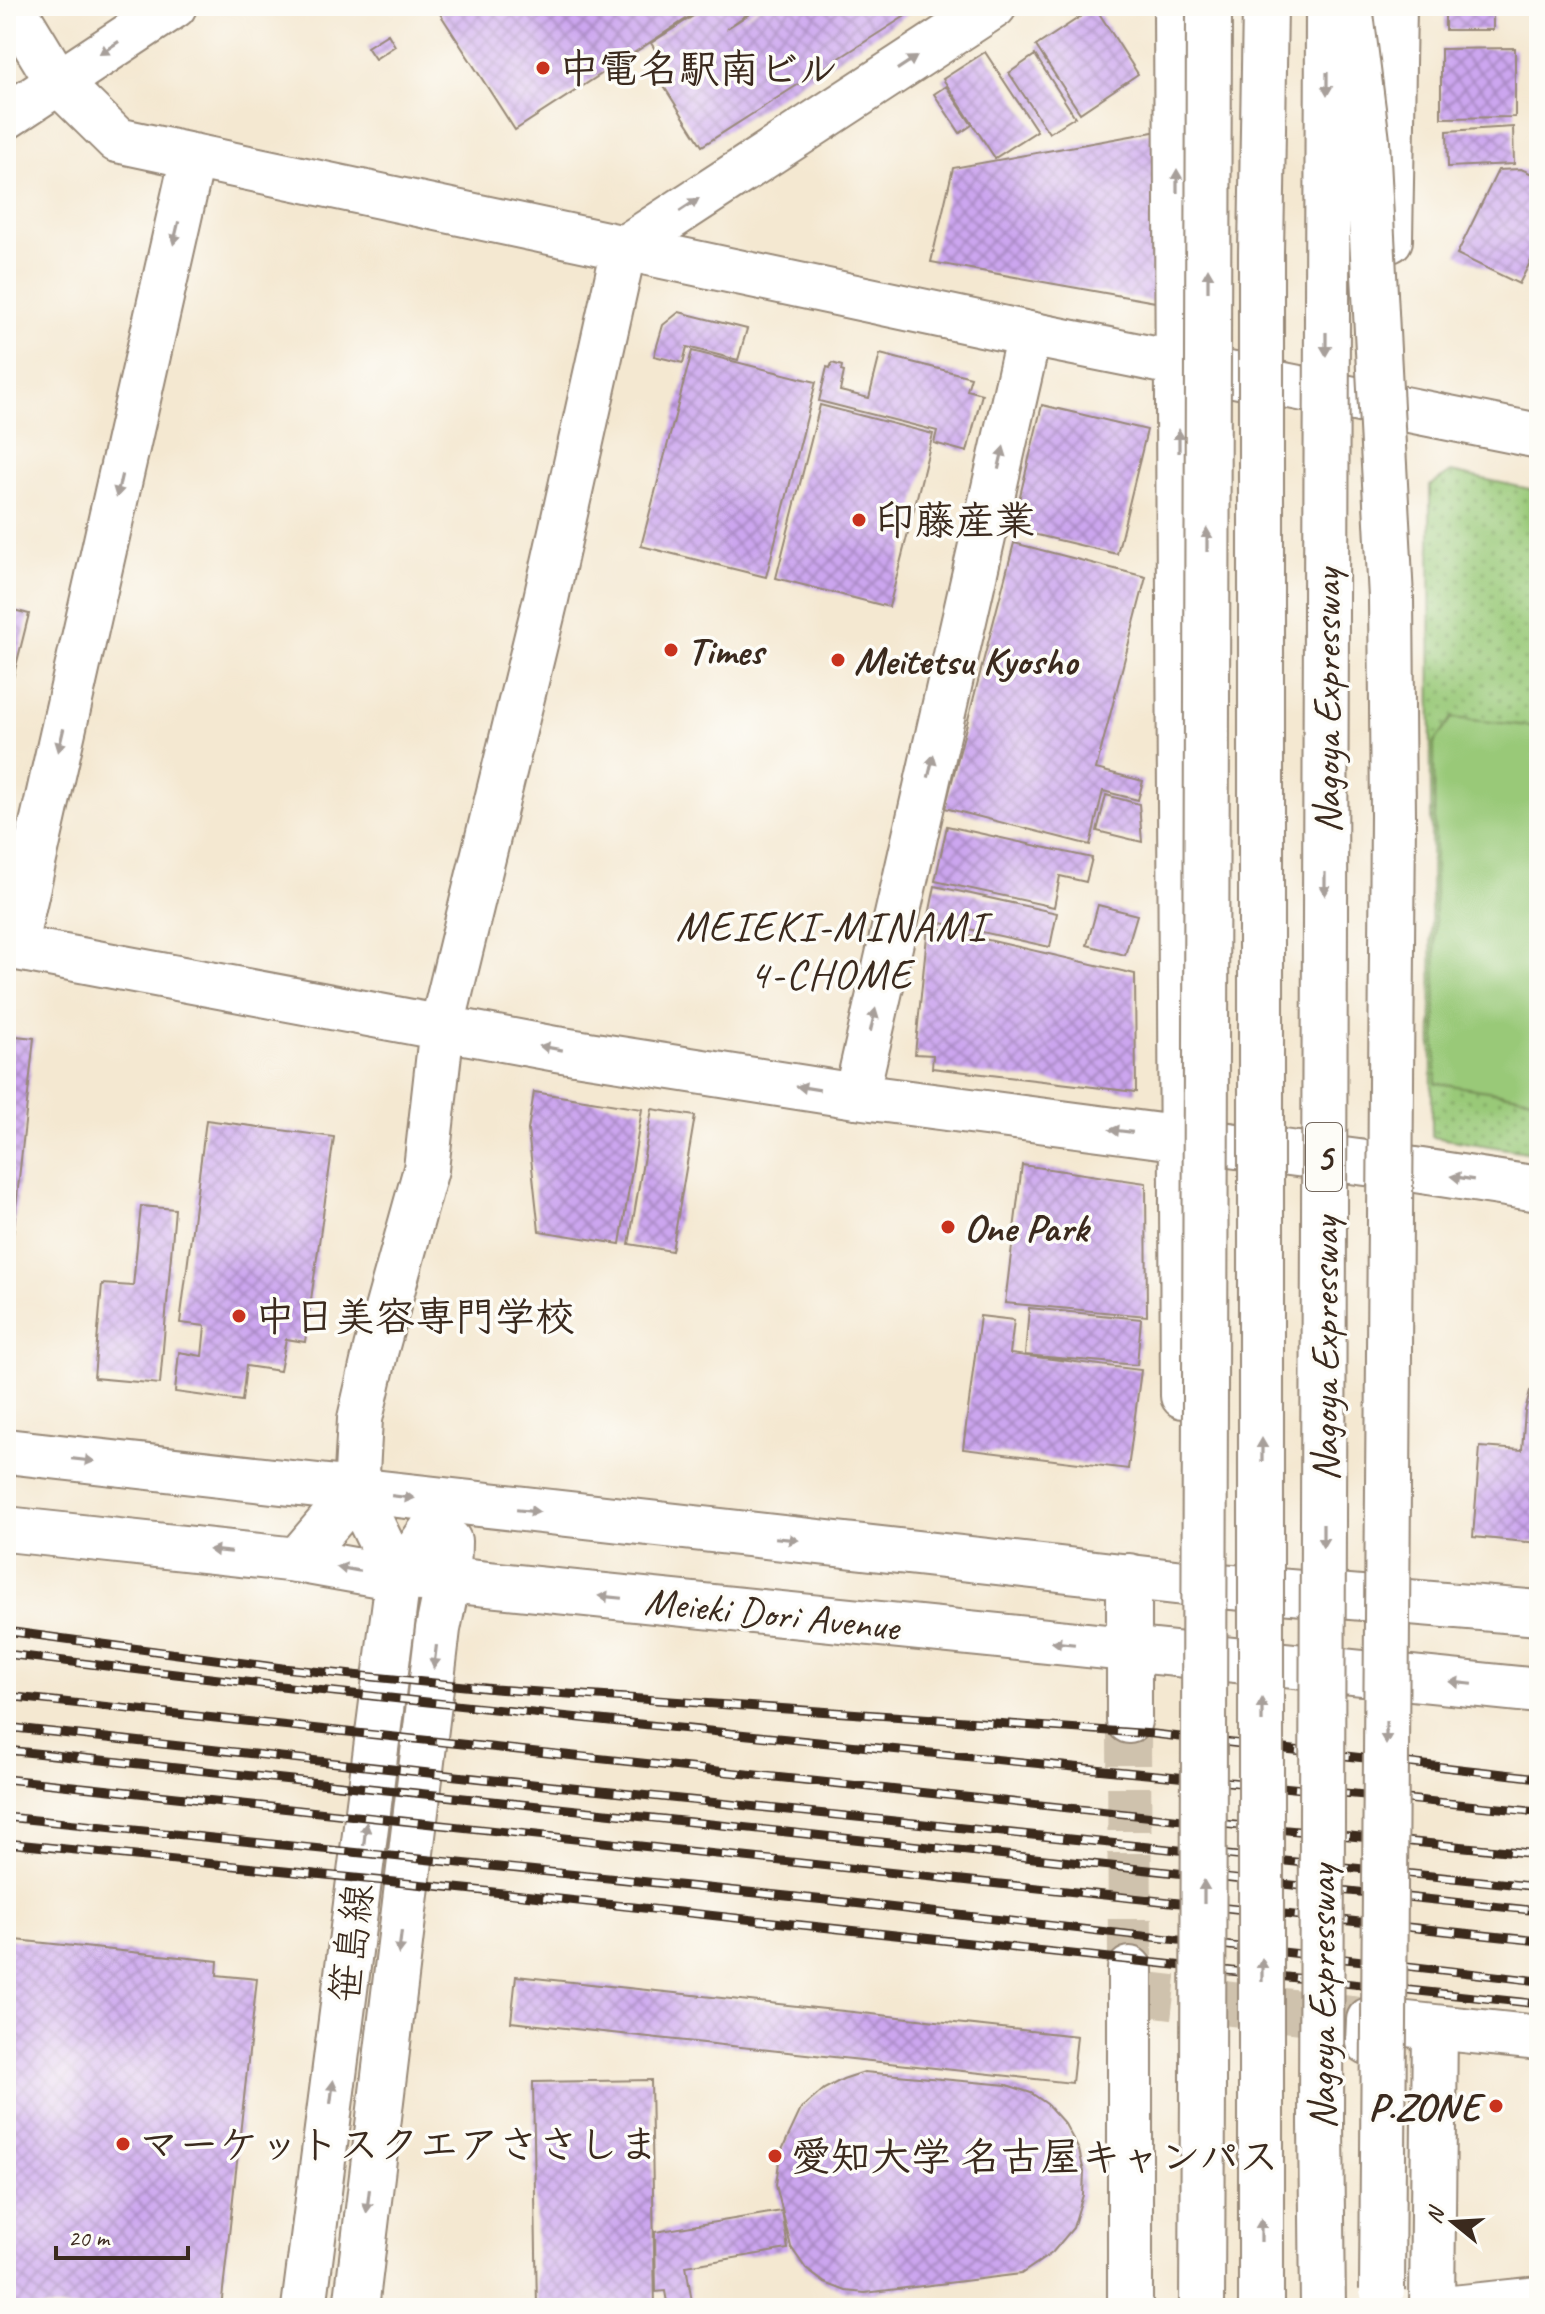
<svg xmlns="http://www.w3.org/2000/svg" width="1545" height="2314" font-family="Caveat,'Klee One',sans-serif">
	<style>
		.park { fill: url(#park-dots); stroke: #6a7a4b; stroke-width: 2 }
		.pitch { fill: #99c978; stroke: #6a7a4b; stroke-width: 2 }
		.building { fill: url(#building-cross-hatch) }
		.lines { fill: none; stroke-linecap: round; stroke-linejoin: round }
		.minor-tunnel { stroke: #cfc2ad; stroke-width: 44; stroke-dasharray: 44 22; stroke-linecap: butt }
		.minor-casing { stroke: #988978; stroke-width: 48 }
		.major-casing { stroke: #988978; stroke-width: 48 }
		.highway-casing { stroke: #988978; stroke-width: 48 }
		.minor { stroke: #fff; stroke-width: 44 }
		.major { stroke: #fff; stroke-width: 44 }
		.highway { stroke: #fff; stroke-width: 44 }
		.rail-casing { stroke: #3b2a1e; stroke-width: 9 }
		.rail { stroke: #fdfcf7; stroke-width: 6; stroke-dasharray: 18; stroke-linecap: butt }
		.highway-bridge-casing { stroke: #988978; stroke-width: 48; stroke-linecap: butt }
		.highway-bridge { stroke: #fff; stroke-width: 44 }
		.oneway { fill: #a79f9a }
		.poi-dot { fill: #c8321e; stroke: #fdfcf7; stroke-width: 3 }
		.labels { text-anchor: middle; stroke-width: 7; stroke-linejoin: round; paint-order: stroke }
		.shield { fill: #fdfcf7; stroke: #75695f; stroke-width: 2 }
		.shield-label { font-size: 38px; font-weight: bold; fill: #3b2a1e }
		.poi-label { font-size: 40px; font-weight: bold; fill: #3b2a1e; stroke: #fdfcf7; text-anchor: start }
		.street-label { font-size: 40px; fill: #3b2a1e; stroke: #fdfcf7 }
		.neighbourhood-label { font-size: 42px; letter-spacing: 2px; fill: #3b2a1e; stroke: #fdfcf7 }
	</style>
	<defs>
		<pattern id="park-dots" width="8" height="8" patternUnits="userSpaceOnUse" patternTransform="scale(2)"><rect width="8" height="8" fill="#99c978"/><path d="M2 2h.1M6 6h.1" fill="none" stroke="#7ea362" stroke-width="1.8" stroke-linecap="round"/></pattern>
		<pattern id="building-cross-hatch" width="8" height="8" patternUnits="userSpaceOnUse" patternTransform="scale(2)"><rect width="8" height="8" fill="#cca6ef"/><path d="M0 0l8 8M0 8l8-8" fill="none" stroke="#a787c1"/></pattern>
	</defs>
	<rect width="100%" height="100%" fill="#fdfcf7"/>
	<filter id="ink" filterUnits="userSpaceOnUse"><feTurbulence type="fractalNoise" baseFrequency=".0125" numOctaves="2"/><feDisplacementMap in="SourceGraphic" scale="16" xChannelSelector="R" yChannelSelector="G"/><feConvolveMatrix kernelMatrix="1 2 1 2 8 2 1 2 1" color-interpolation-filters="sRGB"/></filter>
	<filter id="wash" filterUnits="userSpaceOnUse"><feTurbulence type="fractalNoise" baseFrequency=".006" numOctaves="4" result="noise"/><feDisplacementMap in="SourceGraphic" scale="32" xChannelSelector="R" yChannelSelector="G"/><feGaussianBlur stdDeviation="1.8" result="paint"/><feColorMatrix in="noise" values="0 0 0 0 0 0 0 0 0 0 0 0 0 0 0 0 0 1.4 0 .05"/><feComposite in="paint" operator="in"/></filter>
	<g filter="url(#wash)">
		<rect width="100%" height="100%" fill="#f4e8d1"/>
		<path class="park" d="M1451 472 1539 491V1154L1432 1137 1430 486Z"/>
		<path class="pitch" d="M1452 718 1539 727V1099L1436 1083 1434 743Z"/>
		<g id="blocks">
			<path class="building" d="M435 6H706L515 130Z
				M709 6H759L726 29 762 6H906L910 13 702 146 656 74 666 67 651 43Z
				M1445 6H1493V30H1445Z
				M1095 7 1138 74 1080 113 1036 46Z
				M388 34 395 46 375 59 367 47Z
				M1515 48V117L1441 118V49Z
				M985 52 1037 131 995 158 943 79Z
				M1035 55 1075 117 1049 133 1009 73Z
				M946 86 972 125 960 133 934 94Z
				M1533 124H1539V170H1533Z
				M1513 127 1514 164 1448 167 1447 131Z
				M1164 130 1161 303 931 262 953 168Z
				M1521 169 1539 177V253L1536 251 1519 284 1457 254 1498 170Z
				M679 312 747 329 738 360 687 347 683 363 654 356 663 325Z
				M692 351 816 382 766 577 641 546Z
				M880 354 971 377 967 390 982 394 967 452 934 443 937 431 819 401 827 367 830 368 832 363 842 366 841 371 844 372 840 391 869 398Z
				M820 405 933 434 889 607 776 578Z
				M1042 405 1147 430 1117 554 1012 529Z
				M1014 543 1146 577 1096 769 1143 781 1138 800 1103 791 1090 845 945 808Z
				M6 608 29 614 9 694H6Z
				M1106 795 1139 804 1142 842 1097 831Z
				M947 826 1092 858 1086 882 1060 876 1054 907 935 881Z
				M935 886 1057 913 1050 947 928 920Z
				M1098 905 1137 915 1125 955 1087 945Z
				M928 926 1135 974 1136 1092 932 1068 933 1055 915 1054Z
				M6 1035 34 1038 8 1282H6Z
				M534 1092 642 1109 620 1244 539 1231 528 1130Z
				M652 1109 695 1116 672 1251 629 1244Z
				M206 1120 334 1137 305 1342 286 1339 280 1371 246 1366 242 1401 175 1392 179 1352 202 1356 205 1326 180 1323Z
				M1022 1165 1146 1183 1147 1316 1005 1303Z
				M141 1206 175 1209 160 1384 94 1378 102 1284 133 1286Z
				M1029 1308 1141 1319 1137 1365 1025 1355Z
				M980 1316 1014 1320 1010 1354 1141 1370 1128 1469 963 1449Z
				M1539 1386V1543L1473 1537 1480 1447 1522 1450 1525 1411 1530 1391Z
				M6 1939 218 1961 217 1975 257 1979 221 2308H6Z
				M516 1976 1077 2036 1072 2083 511 2022Z
				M864 2072 1007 2085 1031 2093 1047 2104 1065 2124 1079 2150 1084 2172 1083 2195 1073 2228 1052 2253 1021 2274 865 2293 846 2291 825 2283 806 2269 791 2247 776 2185 780 2154 801 2109 824 2089 843 2079Z
				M651 2080 655 2308H537L533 2082Z
				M782 2211 788 2249 686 2266 693 2308H668L665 2291 656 2292 655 2232Z"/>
		</g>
	</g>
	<g filter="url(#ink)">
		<use href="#blocks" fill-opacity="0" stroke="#988978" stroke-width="2"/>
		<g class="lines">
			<path class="minor-tunnel" d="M1129 1721 1130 1969
				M1130 1992 1369 2020"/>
			<defs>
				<path id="minor" d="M12 6 58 82 117 140 1029 334 1539 436
					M1176 6 1183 1396
					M6 117 174 6
					M1390 240 1394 6
					M6 946 556 1049 856 1096 1389 1166 1539 1189
					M14 948 193 156
					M856 1096 1029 334
					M297 1560 356 1491
					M1129 1576V1721
					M398 1578 356 1491 360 1419 376 1349 426 1169 442 1026 546 599 624 248 994 6
					M1130 1969V2308
					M1368 2042 1369 2020 1539 2038
					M304 2308 398 1578 451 1502
					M356 2308 438 1629 448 1580 449 1541
					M1432 2308 1435 2027
					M1453 2308 1539 2299"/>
				<path id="major" d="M6 1451 1184 1583 1539 1613
					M6 1529 297 1560 398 1578 448 1580 1539 1691"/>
				<path id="highway" d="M1202 2308 1203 2082"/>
			</defs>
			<use href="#minor" class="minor-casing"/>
			<use href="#major" class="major-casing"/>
			<use href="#highway" class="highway-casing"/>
			<use href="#minor" class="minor"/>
			<use href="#major" class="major"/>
			<use href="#highway" class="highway"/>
			<defs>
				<path id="rail" d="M6 1631 282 1668 495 1689 1154 1734 1539 1778
					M6 1654C516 1716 1028 1762 1539 1812
					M6 1696 1202 1822 1539 1854
					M6 1727 484 1779 1539 1887
					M6 1750 1539 1911
					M6 1779 1539 1941
					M6 1817 826 1900 1539 1981
					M6 1843 475 1890 1539 2004"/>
			</defs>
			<use href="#rail" class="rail-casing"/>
			<use href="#rail" class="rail"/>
			<defs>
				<path id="highway-bridge" d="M1351 14 1367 141 1391 598 1393 815 1382 2290
					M1203 2082 1209 6
					M1261 2308V253L1265 6
					M1323 2308 1321 2124 1328 6"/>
			</defs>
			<use href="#highway-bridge" class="highway-bridge-casing"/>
			<use href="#highway-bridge" class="highway-bridge"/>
		</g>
		<defs><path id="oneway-solid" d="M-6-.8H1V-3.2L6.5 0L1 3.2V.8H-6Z" transform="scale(2)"/></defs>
		<g class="oneway">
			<use href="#oneway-solid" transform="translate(109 48) rotate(147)"/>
			<use href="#oneway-solid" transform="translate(907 63) rotate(-33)"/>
			<use href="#oneway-solid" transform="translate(1327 84) rotate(90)"/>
			<use href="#oneway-solid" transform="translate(1177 181) rotate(-90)"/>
			<use href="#oneway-solid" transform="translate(689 205) rotate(-33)"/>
			<use href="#oneway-solid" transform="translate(176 233) rotate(103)"/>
			<use href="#oneway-solid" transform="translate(1208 280) rotate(-90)"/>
			<use href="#oneway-solid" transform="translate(1326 344) rotate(90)"/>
			<use href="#oneway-solid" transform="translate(1179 441) rotate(-90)"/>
			<use href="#oneway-solid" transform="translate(1001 458) rotate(-77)"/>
			<use href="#oneway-solid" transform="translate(119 486) rotate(103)"/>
			<use href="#oneway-solid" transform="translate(1207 540) rotate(-90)"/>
			<use href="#oneway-solid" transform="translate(61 740) rotate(103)"/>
			<use href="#oneway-solid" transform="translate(931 766) rotate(-77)"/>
			<use href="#oneway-solid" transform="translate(1325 884) rotate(90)"/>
			<use href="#oneway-solid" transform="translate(873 1020) rotate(-77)"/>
			<use href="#oneway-solid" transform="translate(551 1048) rotate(-170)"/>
			<use href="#oneway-solid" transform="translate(808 1088) rotate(-171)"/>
			<use href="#oneway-solid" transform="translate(1121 1131) rotate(-173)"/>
			<use href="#oneway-solid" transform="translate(1462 1178) rotate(-171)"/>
			<use href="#oneway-solid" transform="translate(1262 1450) rotate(-90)"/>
			<use href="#oneway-solid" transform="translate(83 1460) rotate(7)"/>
			<use href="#oneway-solid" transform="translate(403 1497) rotate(7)"/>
			<use href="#oneway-solid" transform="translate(528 1511) rotate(6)"/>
			<use href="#oneway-solid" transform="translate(1323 1536) rotate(90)"/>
			<use href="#oneway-solid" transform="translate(787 1539) rotate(6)"/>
			<use href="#oneway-solid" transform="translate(220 1551) rotate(-174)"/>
			<use href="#oneway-solid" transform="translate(348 1569) rotate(-170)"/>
			<use href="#oneway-solid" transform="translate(610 1597) rotate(-174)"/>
			<use href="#oneway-solid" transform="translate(1063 1643) rotate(-174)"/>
			<use href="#oneway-solid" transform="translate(435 1657) rotate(97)"/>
			<use href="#oneway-solid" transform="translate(1461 1683) rotate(-174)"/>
			<use href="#oneway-solid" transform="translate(1262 1710) rotate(-90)"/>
			<use href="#oneway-solid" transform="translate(1386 1733) rotate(90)"/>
			<use href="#oneway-solid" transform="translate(365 1834) rotate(-83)"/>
			<use href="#oneway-solid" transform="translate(1204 1892) rotate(-90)"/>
			<use href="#oneway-solid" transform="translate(400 1943) rotate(97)"/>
			<use href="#oneway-solid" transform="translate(1262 1970) rotate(-90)"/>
			<use href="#oneway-solid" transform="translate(332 2092) rotate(-83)"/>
			<use href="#oneway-solid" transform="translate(368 2201) rotate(97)"/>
			<use href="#oneway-solid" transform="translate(1261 2230) rotate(-90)"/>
		</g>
	</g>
	<g class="poi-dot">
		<circle cx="543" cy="68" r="8"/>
		<circle cx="859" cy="520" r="8"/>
		<circle cx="671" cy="650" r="8"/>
		<circle cx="838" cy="660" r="8"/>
		<circle cx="948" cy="1227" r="8"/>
		<circle cx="239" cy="1316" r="8"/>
		<circle cx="1496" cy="2106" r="8"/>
		<circle cx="123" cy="2144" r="8"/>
		<circle cx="775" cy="2156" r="8"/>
	</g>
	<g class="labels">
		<rect class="shield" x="1306" y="1123" width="36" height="68" rx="6"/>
		<g class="shield-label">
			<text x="1324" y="1170">5</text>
		</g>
		<g class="poi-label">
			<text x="559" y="82">中電名駅南ビル</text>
			<text x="875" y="534">印藤産業</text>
			<text x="687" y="664">Times</text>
			<text x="854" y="674">Meitetsu Kyosho</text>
			<text x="964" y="1241">One Park</text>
			<text x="255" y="1330">中日美容専門学校</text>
			<text x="1480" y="2120" text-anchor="end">P.ZONE</text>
			<text x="139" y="2158">マーケットスクエアささしま</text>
			<text x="791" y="2170">愛知大学 名古屋キャンパス</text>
		</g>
		<g class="street-label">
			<text transform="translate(1326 701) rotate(-90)" y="14">Nagoya Expressway</text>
			<text transform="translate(1324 1349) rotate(-90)" y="14">Nagoya Expressway</text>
			<text transform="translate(772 1613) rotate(6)" y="14">Meieki Dori Avenue</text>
			<text transform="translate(351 1943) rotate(-83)" y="14">笹島線</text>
			<text transform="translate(1321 1997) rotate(-90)" y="14">Nagoya Expressway</text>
		</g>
		<g class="neighbourhood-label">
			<text x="831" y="940">MEIEKI-MINAMI<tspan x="831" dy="48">4-CHOME</tspan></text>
		</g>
	</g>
	<rect width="1545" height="2314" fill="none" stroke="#fdfcf7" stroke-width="32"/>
	<g transform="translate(1453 2222) rotate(288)" stroke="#fdfcf7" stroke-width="6" paint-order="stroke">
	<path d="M0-6L14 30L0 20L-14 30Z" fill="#3b2a1e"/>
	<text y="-12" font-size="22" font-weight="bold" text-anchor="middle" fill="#3b2a1e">N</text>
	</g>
	<path d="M56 2246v12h132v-12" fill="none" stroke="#3b2a1e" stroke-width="4"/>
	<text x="68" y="2246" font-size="24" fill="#3b2a1e" stroke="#fdfcf7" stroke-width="6" paint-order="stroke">20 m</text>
</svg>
